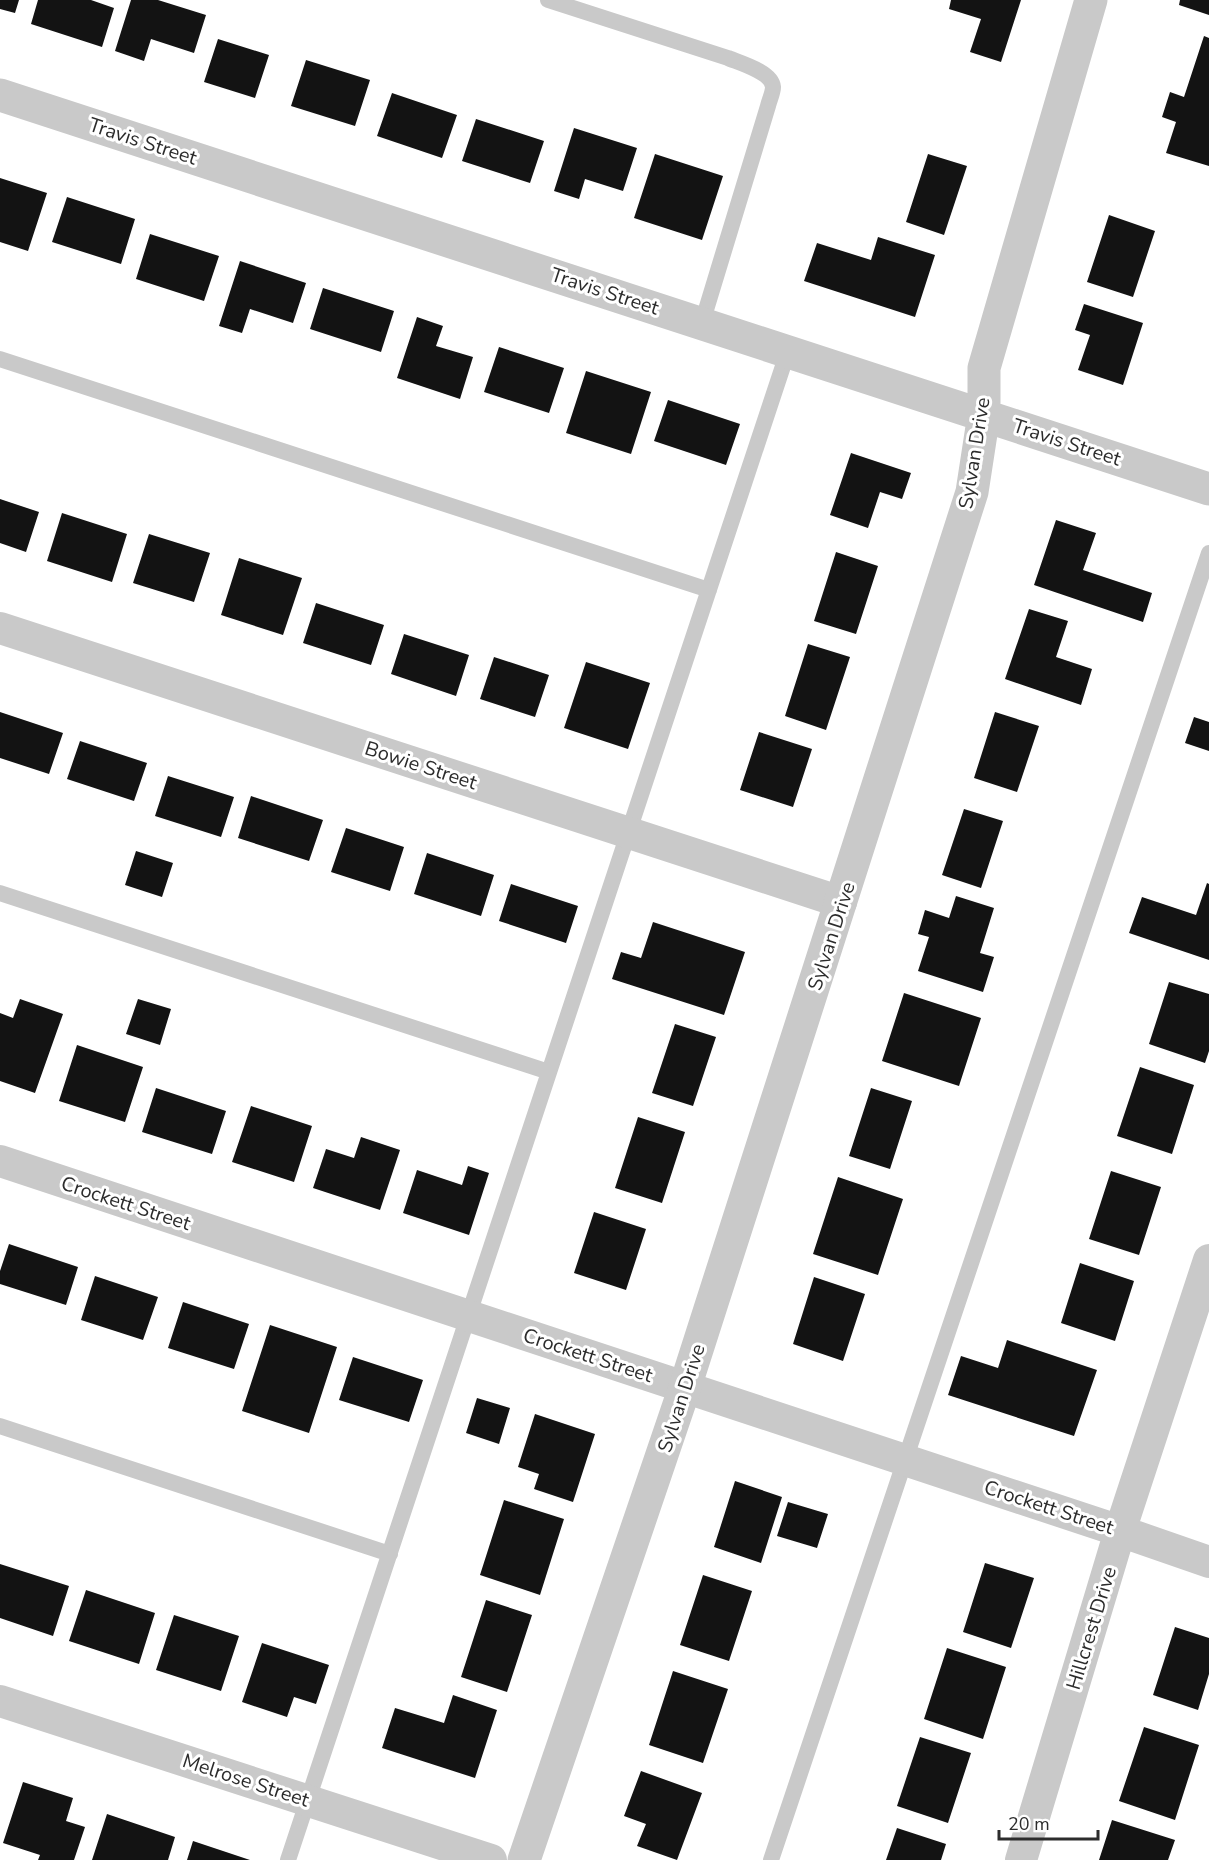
<svg xmlns="http://www.w3.org/2000/svg" width="1209" height="1860" font-family="'Nunito Sans',sans-serif">
	<style>
		.building { fill: #131313 }
		.lines { fill: none; stroke-linecap: round; stroke-linejoin: round }
		.service { stroke: #c9c9c9; stroke-width: 16 }
		.minor { stroke: #c9c9c9; stroke-width: 32 }
		.tertiary { stroke: #c9c9c9; stroke-width: 33 }
		.labels { text-anchor: middle; stroke-width: 6; stroke-linejoin: round; paint-order: stroke }
		.street-label { font-size: 20px; fill: #2c2c2c; stroke: #fff }
	</style>
	<rect width="100%" height="100%" fill="#fff"/>
	<path class="building" d="M0 0H19L15 13 0 9Z
		M38 0H91L114 8 102 47 31 24Z
		M131 0H158L206 15 194 53 151 39 144 61 115 51Z
		M951 0H1021L1001 62 970 52 981 19 949 9Z
		M1180 0H1209V15L1179 5Z
		M1204 36 1209 38V166L1166 153 1176 122 1162 117 1170 92 1184 97Z
		M218 39 269 55 255 98 204 82Z
		M306 60 370 80 355 126 291 106Z
		M392 93 457 115 442 158 377 136Z
		M476 119 544 141 530 183 462 161Z
		M574 128 637 148 623 191 585 179 579 199 554 191Z
		M655 154 723 176 702 240 634 218Z
		M928 154 967 166 944 235 906 222Z
		M0 178 47 193 28 251 0 242Z
		M67 197 135 219 121 264 52 242Z
		M1109 215 1155 231 1133 297 1087 282Z
		M150 234 219 256 204 301 136 279Z
		M878 237 935 255 915 317 804 281 817 243 871 260Z
		M240 261 306 283 293 323 250 309 242 333 219 326Z
		M323 288 394 311 381 352 310 329Z
		M1084 304 1143 323 1123 385 1078 370 1090 335 1075 330Z
		M417 317 443 326 436 346 473 357 460 399 397 378Z
		M499 347 564 368 549 413 484 392Z
		M586 371 651 392 631 454 566 433Z
		M668 400 740 424 726 465 654 441Z
		M851 453 911 473 902 499 880 492 868 528 830 515Z
		M0 499 39 512 26 552 0 543Z
		M62 513 127 534 112 582 47 561Z
		M1056 520 1096 533 1083 570 1152 593 1143 622 1034 585Z
		M149 534 210 553 194 602 133 583Z
		M836 552 878 566 856 634 814 621Z
		M239 558 302 578 283 635 221 615Z
		M316 603 384 625 371 665 303 643Z
		M1029 609 1068 621 1056 657 1092 669 1081 705 1005 679Z
		M404 634 469 655 456 696 391 674Z
		M808 644 850 657 826 730 785 716Z
		M494 657 549 675 535 717 480 699Z
		M586 662 650 683 628 749 564 728Z
		M0 712 63 733 49 774 0 758Z
		M995 712 1039 726 1017 792 974 778Z
		M1194 717 1209 722V751L1185 743Z
		M759 732 812 749 793 807 740 790Z
		M80 741 147 763 134 801 67 779Z
		M168 776 234 797 221 837 155 816Z
		M251 796 323 820 309 861 238 838Z
		M964 809 1003 821 981 888 942 875Z
		M346 828 404 847 390 891 331 872Z
		M136 851 173 863 162 897 125 885Z
		M427 853 494 875 481 916 414 894Z
		M1207 883 1209 884V960L1129 933 1142 897 1196 915Z
		M511 884 578 906 566 943 499 921Z
		M956 896 994 908 980 953 994 957 983 992 918 971 929 937 918 934 925 910 949 918Z
		M653 922 745 952 724 1015 612 979 621 952 641 958Z
		M1169 982 1209 994V1051L1205 1063 1149 1044Z
		M904 993 981 1018 959 1086 882 1061Z
		M20 999 63 1014 35 1093 0 1081V1013L13 1018Z
		M138 999 171 1009 160 1045 126 1034Z
		M675 1024 716 1037 693 1106 652 1093Z
		M77 1045 143 1067 125 1122 59 1101Z
		M1140 1067 1194 1085 1172 1154 1117 1136Z
		M156 1088 226 1111 212 1154 142 1132Z
		M871 1088 912 1101 890 1169 849 1156Z
		M251 1106 312 1126 294 1182 232 1162Z
		M638 1117 685 1132 662 1203 615 1188Z
		M361 1137 400 1150 380 1210 313 1188 326 1149 354 1158Z
		M468 1166 489 1173 469 1235 403 1213 417 1170 462 1185Z
		M1111 1171 1161 1187 1139 1255 1089 1239Z
		M838 1177 903 1199 878 1275 813 1254Z
		M594 1212 646 1229 626 1290 574 1273Z
		M9 1244 78 1267 66 1305 0 1284V1271Z
		M1080 1263 1134 1281 1115 1341 1061 1323Z
		M95 1276 158 1297 143 1340 81 1320Z
		M814 1277 865 1294 843 1361 793 1344Z
		M183 1302 249 1324 234 1369 168 1348Z
		M270 1325 337 1347 309 1433 242 1411Z
		M1007 1340 1097 1370 1074 1436 948 1395 961 1356 998 1368Z
		M353 1357 423 1380 409 1422 339 1400Z
		M477 1398 510 1408 499 1444 466 1433Z
		M535 1414 595 1434 573 1502 534 1489 539 1474 518 1467Z
		M735 1481 782 1497 761 1563 714 1547Z
		M504 1500 564 1519 540 1595 480 1575Z
		M788 1502 828 1514 817 1548 777 1536Z
		M985 1563 1034 1578 1011 1648 963 1632Z
		M0 1564 69 1586 53 1636 0 1618Z
		M703 1575 752 1591 729 1661 680 1645Z
		M86 1590 155 1613 139 1664 69 1641Z
		M486 1600 532 1615 507 1692 461 1677Z
		M174 1615 239 1636 221 1691 156 1670Z
		M1175 1627 1209 1638V1674L1198 1710 1153 1695Z
		M262 1643 329 1665 316 1704 294 1697 287 1717 242 1702Z
		M947 1648 1006 1667 983 1739 924 1719Z
		M673 1671 728 1689 703 1763 649 1745Z
		M453 1695 497 1710 475 1778 382 1748 395 1708 444 1723Z
		M1144 1727 1199 1745 1175 1820 1119 1801Z
		M920 1737 971 1753 948 1823 897 1806Z
		M641 1771 702 1793 677 1860 637 1846 646 1824 624 1816Z
		M23 1782 73 1798 66 1821 85 1827 74 1860H38L40 1855 3 1843Z
		M107 1814 175 1837 168 1860H92Z
		M1112 1820 1175 1840 1168 1860H1099Z
		M897 1828 946 1844 941 1860H886Z
		M193 1841 250 1860H187Z"/>
	<g class="lines">
		<path class="service" d="M548 0 728 58C740 63 772 72 773 87 773 93 769 101 768 106L702 323
			M0 359 709 590
			M0 893 549 1072
			M0 1426 390 1554
			M288 1860 788 351
			M771 1860 1209 553"/>
		<path class="minor" d="M0 628 841 902
			M0 1161 1120 1531 1209 1562
			M0 1701 491 1860
			M1021 1860 1120 1531 1209 1260"/>
		<path class="tertiary" d="M0 95 1209 489
			M524 1860 685 1387 972 492 984 414V368L1091 0"/>
	</g>
	<g class="labels">
		<g class="street-label">
			<text transform="translate(143 141) rotate(18)" y="7">Travis Street</text>
			<text transform="translate(605 291) rotate(18)" y="7">Travis Street</text>
			<text transform="translate(1067 442) rotate(18)" y="7">Travis Street</text>
			<text transform="translate(974 453) rotate(-81)" y="7">Sylvan Drive</text>
			<text transform="translate(421 765) rotate(18)" y="7">Bowie Street</text>
			<text transform="translate(831 936) rotate(-72)" y="7">Sylvan Drive</text>
			<text transform="translate(126 1203) rotate(18)" y="7">Crockett Street</text>
			<text transform="translate(588 1355) rotate(18)" y="7">Crockett Street</text>
			<text transform="translate(681 1398) rotate(-72)" y="7">Sylvan Drive</text>
			<text transform="translate(1049 1507) rotate(18)" y="7">Crockett Street</text>
			<text transform="translate(1091 1628) rotate(-73)" y="7">Hillcrest Drive</text>
			<text transform="translate(246 1780) rotate(18)" y="7">Melrose Street</text>
		</g>
	</g>
	<path d="M999 1830v9h99v-9" fill="none" stroke="#2c2c2c" stroke-width="3"/>
	<text x="1008" y="1830" font-size="18" fill="#2c2c2c" stroke="#ffffff" stroke-width="4.5" paint-order="stroke">20 m</text>
</svg>
